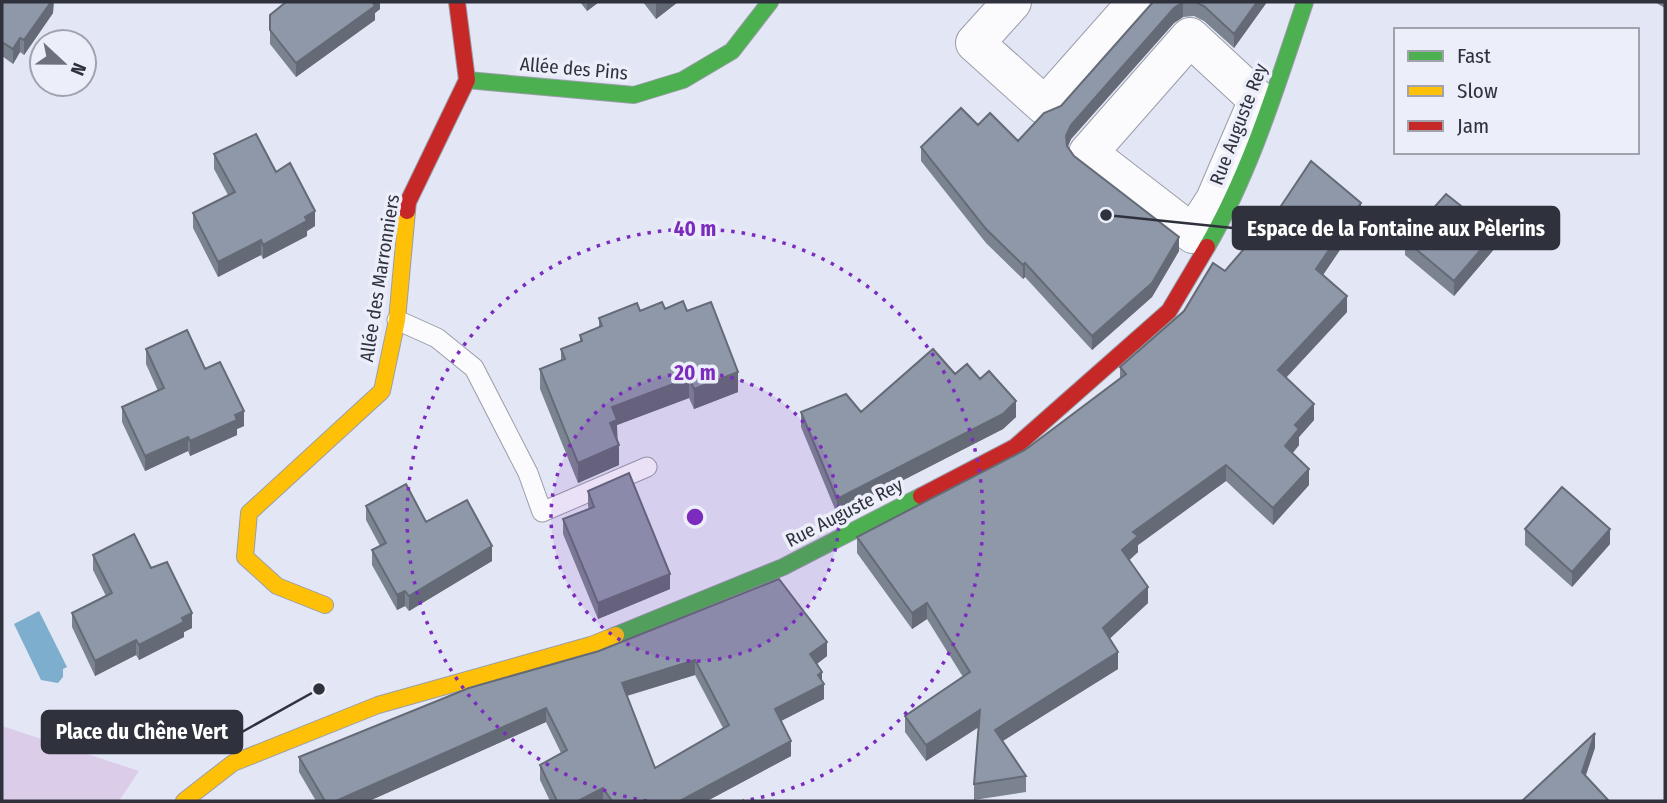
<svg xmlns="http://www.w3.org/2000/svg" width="1667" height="803" font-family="'Fira Sans Condensed',sans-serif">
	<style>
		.green { fill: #dbcde9 }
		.water { fill: #7eaece }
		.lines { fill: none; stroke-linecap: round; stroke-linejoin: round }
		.lane-casing { stroke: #9a9da8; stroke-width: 21 }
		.street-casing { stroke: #9a9da8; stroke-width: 40 }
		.fast-casing { stroke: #9a9da8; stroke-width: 18 }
		.slow-casing { stroke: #9a9da8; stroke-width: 18 }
		.jam-casing { stroke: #9a9da8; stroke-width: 18 }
		.lane { stroke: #fbfbfe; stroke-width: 19 }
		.street { stroke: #fbfbfe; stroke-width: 38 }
		.fast { stroke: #4caf50; stroke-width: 16 }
		.slow { stroke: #ffc107; stroke-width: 16 }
		.jam { stroke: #c62828; stroke-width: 16 }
		.wall { fill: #7b8390; fill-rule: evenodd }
		.shaded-wall { fill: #646a76 }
		.building { fill: #8f98a8; stroke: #646a76; stroke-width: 2; fill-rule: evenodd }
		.ring { fill: none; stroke: #7b2cbf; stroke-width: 3.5; stroke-dasharray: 3.5 7 }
		.labels { text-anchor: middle; stroke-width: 7; stroke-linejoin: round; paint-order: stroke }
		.street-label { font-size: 19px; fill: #2f313c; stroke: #eceffa }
		.centre { fill: #7b2cbf; stroke: #eceffa; stroke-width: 3.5 }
		.ring-label { font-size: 21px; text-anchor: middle; font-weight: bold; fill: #7b2cbf; stroke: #eceffa; stroke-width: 7; stroke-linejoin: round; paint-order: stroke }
		.leader { fill: none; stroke: #2f313c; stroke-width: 2.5 }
		.callout-dot { fill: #2f313c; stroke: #eceffa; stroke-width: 2.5 }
		.callout { fill: #2f313c; stroke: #2f313c; stroke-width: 2.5 }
		.callout-label { font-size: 21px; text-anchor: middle; font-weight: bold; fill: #fff }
	</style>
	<rect width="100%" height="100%" fill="#e3e6f5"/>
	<path class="green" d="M2 726 139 771 119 801H2Z"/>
	<path class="water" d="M39 611 67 667 63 669V677L58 683 41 680 14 624Z"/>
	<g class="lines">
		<defs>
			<path id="lane" d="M397 320 437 338 474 368 528 473 542 512 647 467"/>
			<path id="street" d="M1012 2 975 43 1045 106 1137 2
				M1190 37 1258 100 1215 200 1193 234 1088 153Z"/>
			<path id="fast" d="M467 80 634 95 683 80 732 51 770 2
				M1207 247C1251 171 1277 85 1305 2
				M616 635 783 567 921 496"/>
			<path id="slow" d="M325 605 277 586 245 557 249 513 382 391 397 320 407 211
				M184 801 233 763 378 705 591 645 616 635"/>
			<path id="jam" d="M407 211 408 202 467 80 457 2
				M921 496 1015 447 1169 311 1207 247"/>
		</defs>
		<use href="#lane" class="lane-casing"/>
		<use href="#street" class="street-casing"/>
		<use href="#fast" class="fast-casing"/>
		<use href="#slow" class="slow-casing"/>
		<use href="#jam" class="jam-casing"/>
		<use href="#lane" class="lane"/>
		<use href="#street" class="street"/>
		<use href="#fast" class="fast"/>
		<use href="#slow" class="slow"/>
		<use href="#jam" class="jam"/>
	</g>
	<path class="wall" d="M2 2 53 3V13L24 55 20 52 13 64 2 56Z
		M380 2V9L375 13V20L296 77 270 44V15Z
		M580 2H599L587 11Z
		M643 2H678L656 19Z
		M1154 2H1267L1234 48 1204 21 1194 16 1183 17 1174 23 1071 139 1068 147 1074 156 1179 251 1152 297 1092 350 1025 277 1023 279 986 243 921 161V147L978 125 1018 141 1061 106Z
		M1656 2H1665V8L1658 4Z
		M214 154 315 226 307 231V236L263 259 261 255 218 277 193 228V213L228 195 214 169Z
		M1361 219 1323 275 1347 312 1286 378 1314 420 1299 437V445L1292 453 1309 485 1273 525 1226 481 1138 545V552L1129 560 1148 603 1109 639 1118 669 1002 741 1026 776V792L974 800V784L979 727 926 761 905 732V716L963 677 927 619 912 629 857 553V537L1025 450 1120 379V367L1184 311 1259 239Z
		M1405 240 1495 248 1454 296 1405 255Z
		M665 309 687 311 738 392 694 409 689 398 617 425 619 465 578 483 540 389V369L561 361V349L580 342V335L599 328V318L640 311Z
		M146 349 205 369 244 426 237 429V435L190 456 188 451 145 471 122 422V407L158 391 146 364Z
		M955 374 980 379 1016 417 1003 429 837 514 801 427V412H861Z
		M588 491 670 589 598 619 563 534V519L589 509 588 506Z
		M366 506 426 522 492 561 409 611 405 606 397 610 372 565V550L380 546 366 520Z
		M1525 529 1610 544 1572 587 1525 545Z
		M93 555 151 568 192 628 184 632V637L139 660 136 655 95 676 72 627V613L106 596 93 570Z
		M599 651 827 656 817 664 822 681 824 699 781 721 791 756 707 801H550L540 780V765L561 753 546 722 369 801H316L299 772V757ZM695 675 723 728 655 768 627 696Z"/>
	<path class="shaded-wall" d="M49 2H54L53 13 24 55V40Z
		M371 2H380V9L375 13V20L296 77V63Z
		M587 2H599L587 11Z
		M659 2H678L656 19V4Z
		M1183 2V17L1174 23 1071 139 1066 150V136L1071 125 1174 8Z
		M1257 2H1267L1234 48V34Z
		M20 38V52L13 64V49Z
		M1361 203V219L1316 285V269Z
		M315 211V226L307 231V236L263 259V245Z
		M1495 233V248L1454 296V281Z
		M1179 237V251L1152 297 1092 350V336Z
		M261 240V255L218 277V262Z
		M1025 263V277L1023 279V265Z
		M1347 296V312L1278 386V370Z
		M738 372V392L694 409V389Z
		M689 378V398L617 425V441L610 423 612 407Z
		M1016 401V417L1003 429 837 514V499Z
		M1314 404V420L1299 437V445L1285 463V446L1295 425Z
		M244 411V426L237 429V435L190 456V441Z
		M188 437V451L145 471V456Z
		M619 445V465L578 483V463Z
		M1226 465V481L1138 545V552L1122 567V550L1133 532Z
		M1309 469V485L1273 525V508Z
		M1610 529V544L1572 587V572Z
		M492 546V561L409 611V596Z
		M670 574V589L598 619V603Z
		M1148 587V603L1103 645V628Z
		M405 591V606L397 610V595Z
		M927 603V619L912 629V613Z
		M192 613V628L184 632V637L139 660V645L182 618Z
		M136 640V655L95 676V661Z
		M827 642V656L810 669V654Z
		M1118 652V669L995 746V730Z
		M695 660V675L622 697V683Z
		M822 672V685L824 684V699L775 724V709Z
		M546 708V722L369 801H336Z
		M980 710V726L926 761V745Z
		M1595 733V748L1582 787V772Z
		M791 741V756L707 801H680Z
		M603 788V801H578Z"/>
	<path class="building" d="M2 2H51L24 40 20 38 13 49 2 42Z
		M286 2H372L375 6 296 63 270 30V15Z
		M1153 2H1190H1183L1174 8 1071 125 1066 136 1067 146 1074 156 1179 237 1152 283 1092 336 1025 263 1023 265 986 229 921 147 961 108 978 125 990 113 1018 141 1044 113 1061 106Z
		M1195 2H1257L1234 34 1204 6Z
		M256 134 276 172 290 163 315 211 305 217 307 221 263 245 261 240 218 262 193 213 235 192 214 154Z
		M1311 161 1361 203 1316 269 1347 296 1278 370 1314 404 1295 425 1299 429 1285 446 1309 469 1273 508 1226 465 1133 532 1138 536 1122 550 1148 587 1103 628 1118 652 995 730 1026 776 974 784 980 710 926 745 905 716 970 672 927 603 912 613 857 537 1025 450 1126 374 1120 367 1184 311 1213 263 1225 271 1255 236 1259 239Z
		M1446 194 1495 233 1454 281 1405 240Z
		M683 301 687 311 711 302 738 372 694 389 689 378 612 407 617 420 610 423 619 445 578 463 540 369 565 359 561 349 582 341 580 335 602 326 599 318 637 303 640 311 662 302 665 309Z
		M187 330 205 369 220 362 244 411 235 415 237 420 190 441 188 437 145 456 122 407 164 388 146 349Z
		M933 349 955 374 967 364 980 379 989 371 1016 401 1003 414 837 499 801 412 846 394 861 412Z
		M629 473 670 574 598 603 563 519 594 507 588 491Z
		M406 484 426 522 467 500 492 546 409 596 405 591 397 595 372 550 386 543 366 506Z
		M1562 487 1610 529 1572 572 1525 529Z
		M134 534 151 568 167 562 192 613 182 618 184 622 139 645 136 640 95 661 72 613 112 593 93 555Z
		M779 579 827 642 810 654 822 672 818 675 824 684 775 709 791 741 680 801H612L603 788 578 801H557L540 765 567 750 546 708 336 801H325L299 757 469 688 599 651ZM695 660 729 725 655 768 622 683Z
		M1595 733 1582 772 1609 801H1522Z"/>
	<circle cx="695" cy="517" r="144" fill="#7b2cbf" fill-opacity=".12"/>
	<g class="ring">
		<circle cx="695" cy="517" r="144"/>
		<path d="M647 801A288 288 0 1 1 743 801"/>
	</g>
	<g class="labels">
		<g class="street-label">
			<text transform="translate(574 68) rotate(5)" y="7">Allée des Pins</text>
			<text transform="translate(1238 124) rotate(-69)" y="7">Rue Auguste Rey</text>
			<text transform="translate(379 278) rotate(-81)" y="7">Allée des Marronniers</text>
			<text transform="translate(844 512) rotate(-27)" y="7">Rue Auguste Rey</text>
		</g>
	</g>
	<circle cx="695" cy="517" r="10" class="centre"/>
	<g class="ring-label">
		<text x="695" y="236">40 m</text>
		<text x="695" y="380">20 m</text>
	</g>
	<path class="leader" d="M1106 215L1233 228M319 689L242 732"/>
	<g class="callout-dot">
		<circle cx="1106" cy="215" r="7"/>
		<circle cx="319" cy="689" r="7"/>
	</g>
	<g class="callout">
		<rect x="1233" y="207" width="326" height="42" rx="7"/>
		<rect x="42" y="711" width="200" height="42" rx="7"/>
	</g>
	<g class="callout-label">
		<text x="1396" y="236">Espace de la Fontaine aux Pèlerins</text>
		<text x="142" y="739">Place du Chêne Vert</text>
	</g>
	<rect width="1667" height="803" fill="none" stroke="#2f313c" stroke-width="7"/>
	<rect x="1394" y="28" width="245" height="126" fill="#eceffa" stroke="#a0a3ae" stroke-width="2"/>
	<rect x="1408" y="51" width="35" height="10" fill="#4caf50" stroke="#a0a3ae" stroke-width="2"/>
	<text x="1457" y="63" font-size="21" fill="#2f313c">Fast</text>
	<rect x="1408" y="86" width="35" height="10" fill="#ffc107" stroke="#a0a3ae" stroke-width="2"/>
	<text x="1457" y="98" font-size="21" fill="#2f313c">Slow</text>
	<rect x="1408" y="121" width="35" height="10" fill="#c62828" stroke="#a0a3ae" stroke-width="2"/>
	<text x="1457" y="133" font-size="21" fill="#2f313c">Jam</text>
	<g transform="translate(63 63) rotate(112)"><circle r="33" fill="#eceffa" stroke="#a0a3ae" stroke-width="2"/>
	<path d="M0-5L12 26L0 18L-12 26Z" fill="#6e707d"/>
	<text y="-10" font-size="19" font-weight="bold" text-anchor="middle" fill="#2f313c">N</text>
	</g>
</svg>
